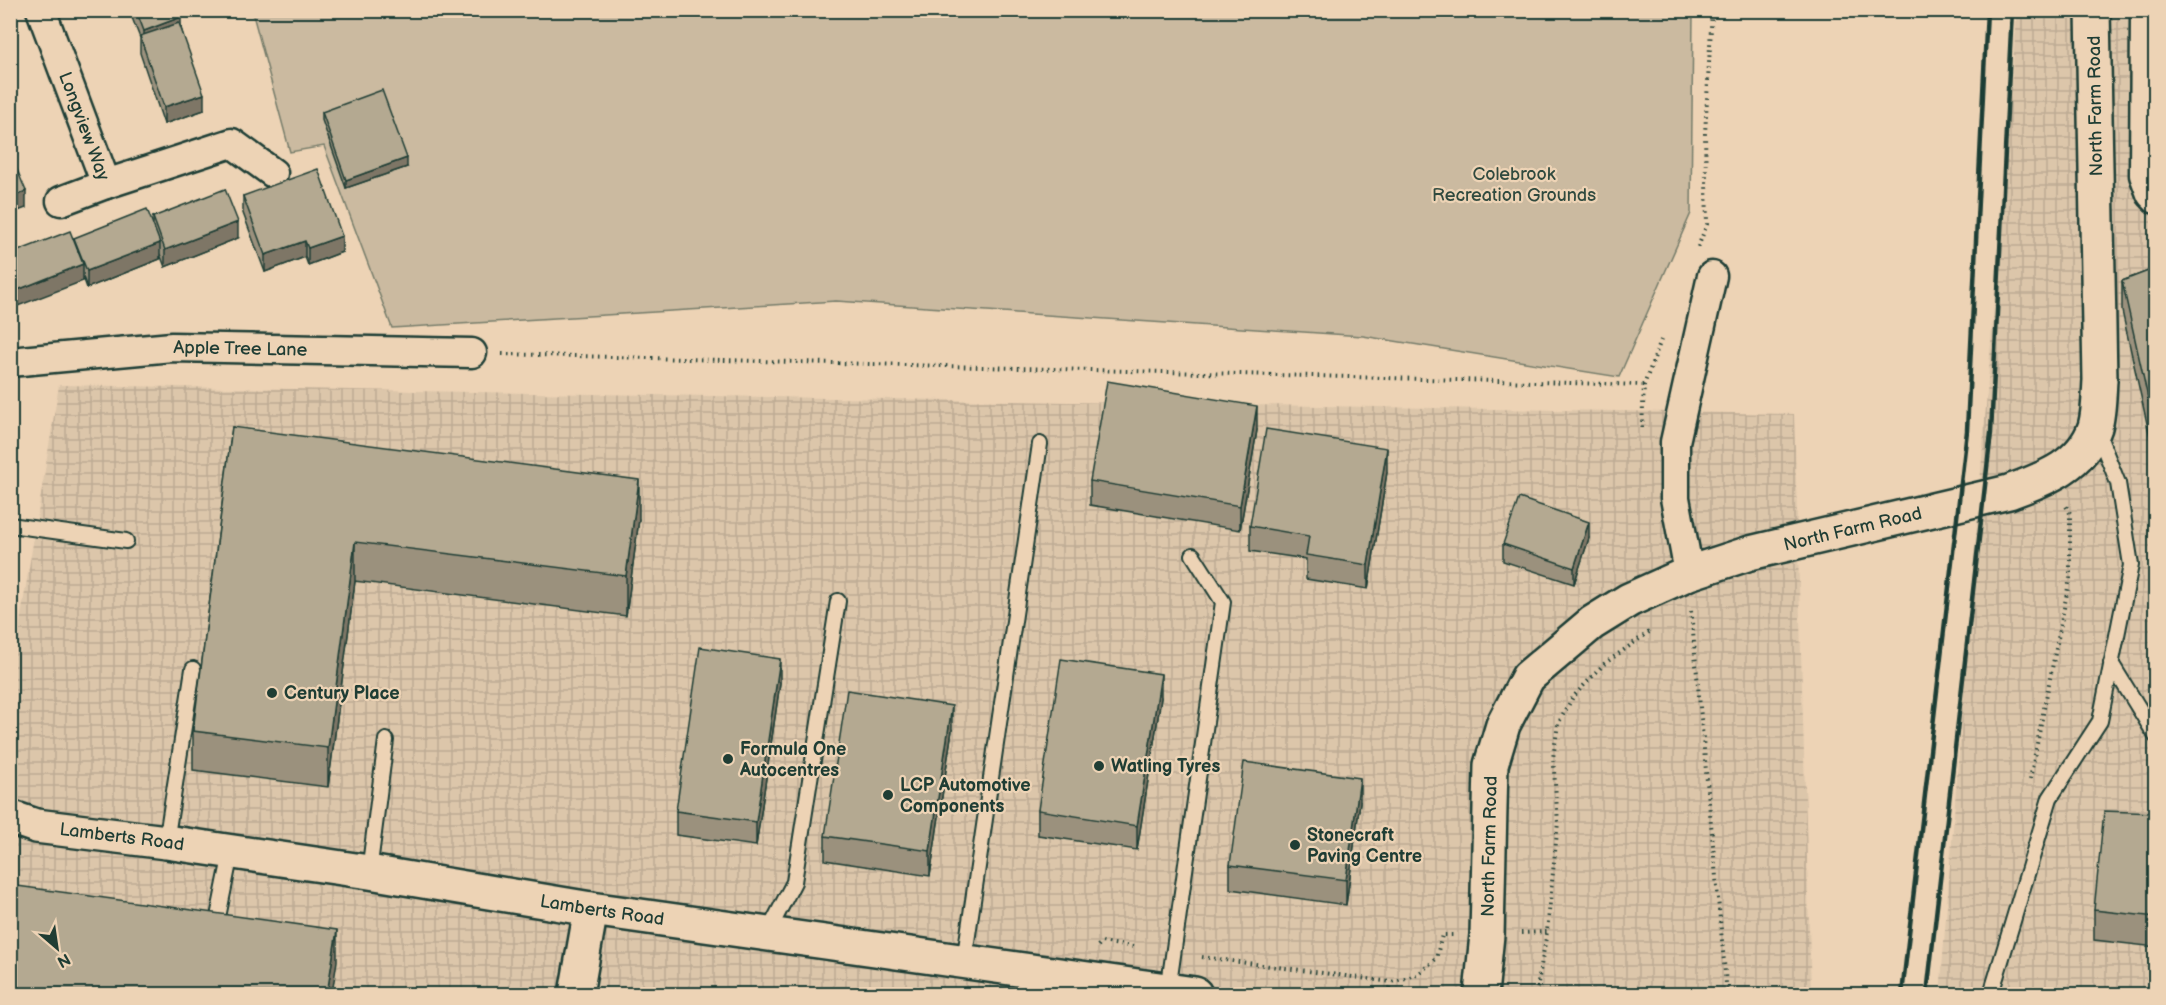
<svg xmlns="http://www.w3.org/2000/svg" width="2166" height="1005" font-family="'Balsamiq Sans',sans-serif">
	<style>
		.industrial { fill: url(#industrial-grid) }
		.green { fill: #cbbaa0; stroke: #757c6a; stroke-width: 1.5 }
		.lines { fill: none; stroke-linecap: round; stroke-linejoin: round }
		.lane-casing { stroke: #1f3d34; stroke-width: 18 }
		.street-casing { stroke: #1f3d34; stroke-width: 33 }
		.secondary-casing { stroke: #1f3d34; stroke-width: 38 }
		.path { stroke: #1f3d34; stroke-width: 4; stroke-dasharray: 1.5 4.5; stroke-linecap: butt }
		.lane { stroke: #edd3b5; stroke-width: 14 }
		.street { stroke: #edd3b5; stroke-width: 28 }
		.secondary { stroke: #edd3b5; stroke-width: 33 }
		.rail { stroke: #1f3d34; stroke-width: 4.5 }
		.wall { fill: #9b917d; stroke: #1f3d34; stroke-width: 1.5 }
		.shaded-wall { fill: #7e7666; stroke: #1f3d34; stroke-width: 1.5 }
		.building { fill: #b4a991; stroke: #1f3d34; stroke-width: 1.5 }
		.poi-dot { fill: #1f3d34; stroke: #edd3b5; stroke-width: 2 }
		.labels { text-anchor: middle; stroke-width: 4.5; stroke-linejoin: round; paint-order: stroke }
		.street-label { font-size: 18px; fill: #1f3d34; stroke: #edd3b5 }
		.park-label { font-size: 18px; fill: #304a3f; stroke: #edd3b5 }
		.poi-label { font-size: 18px; font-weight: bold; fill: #1f3d34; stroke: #edd3b5; text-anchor: start }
	</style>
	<defs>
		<pattern id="industrial-grid" width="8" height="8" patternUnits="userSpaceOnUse" patternTransform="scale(1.5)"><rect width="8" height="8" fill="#dcc6aa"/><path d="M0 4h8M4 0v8" fill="none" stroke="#bcab93"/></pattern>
	</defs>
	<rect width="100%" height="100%" fill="#edd3b5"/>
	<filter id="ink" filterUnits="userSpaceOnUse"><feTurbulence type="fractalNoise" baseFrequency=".0167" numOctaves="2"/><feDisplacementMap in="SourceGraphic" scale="12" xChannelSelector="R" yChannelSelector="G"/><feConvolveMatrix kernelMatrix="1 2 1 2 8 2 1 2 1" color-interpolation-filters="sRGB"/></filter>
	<g filter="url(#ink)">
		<path class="industrial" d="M2017 11H2155V994H1940Z
			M59 385 1794 414 1811 994H11V677Z"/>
		<path class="green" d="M252 11H1693L1691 213 1619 377 1363 336 836 301 392 328 324 146 290 152Z"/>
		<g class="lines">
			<defs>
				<path id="lane" d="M10 525 126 541
					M2111 663 2156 736
					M166 842 193 669
					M369 872 386 740
					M216 927 231 853
					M767 934 794 882 838 601
					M964 962 1040 444
					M1168 991 1223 602 1193 555
					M1033 994 1037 972
					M1991 994 2050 798 2100 721 2131 565 2118 483 2097 431"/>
				<g id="street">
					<path id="s1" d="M41 10 106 184 232 143 273 173"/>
					<path d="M2145 10 2144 175 2151 194 2156 199"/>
					<path d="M61 201 106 184"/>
					<path id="s2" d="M10 362 172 347 472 353"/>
					<path d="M1689 573 1675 498V442L1712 276"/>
				</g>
				<g id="secondary">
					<path id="s3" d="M10 817 36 826 166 842 369 872 591 909 1195 994"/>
					<path d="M576 994 591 909"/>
					<path id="s4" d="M1481 994 1487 935 1491 765 1503 725 1528 677 1592 623 1629 600 1689 573 1750 553 2009 492C2044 479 2082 466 2095 427 2099 413 2099 395 2100 380L2093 10"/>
				</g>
			</defs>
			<use href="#lane" class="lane-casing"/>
			<use href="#street" class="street-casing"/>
			<use href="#secondary" class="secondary-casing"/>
			<path class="path" d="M1698 247 1707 224 1705 134 1712 10
				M502 354 1644 385
				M1642 428 1644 385 1661 340
				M1691 611 1727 994
				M2030 779 2070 578V513L2066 506
				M1521 933 1547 932
				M1098 946 1101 942 1133 947
				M1202 957 1391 982 1417 975 1436 959 1442 935H1454
				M1389 994 1391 982
				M1536 994 1547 932 1558 822 1553 758 1558 724 1573 697 1604 664 1652 630"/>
			<use href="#lane" class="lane"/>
			<use href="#street" class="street"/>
			<use href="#secondary" class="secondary"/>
			<path class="rail" d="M1902 994 1967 431 1987 10
				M1927 994 1991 433 2012 10"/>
		</g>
		<path class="wall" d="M129 10H179L181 28 204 110 164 124 140 53V38Z
			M322 112 407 167 346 188 322 120Z
			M243 196 342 252 308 265 305 257 265 272 243 213Z
			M153 217 238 238 165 267 160 254V259L87 288 83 277V281L74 242V238L153 223Z
			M2156 268V464L2122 311V281Z
			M232 427 639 519 626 616 355 581 328 787 193 770V731Z
			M1257 430 1240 530 1090 505V481Z
			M1387 472 1368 589 1306 579V559L1250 551V526Z
			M1589 538 1574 584 1503 561V544Z
			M780 683 756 846 676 835V811Z
			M1161 698 1137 850 1038 835V810Z
			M952 730 930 876 825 860V836Z
			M1360 802 1346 905 1230 889V865Z
			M2156 813V947L2094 940V910Z"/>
		<path class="shaded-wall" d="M181 17V34L144 48V31Z
			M204 94V110L164 124V107Z
			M16 114V131L10 133V116Z
			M407 158V167L346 188V180Z
			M26 191V208L10 214V198Z
			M238 222V238L165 267V250Z
			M342 236V252L308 265V248Z
			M305 241V257L265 272V255Z
			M160 243V259L87 288V271Z
			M83 264V281L10 309V293Z
			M1257 406V430L1240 530V506Z
			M1387 448V472L1368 589V565Z
			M639 480V519L626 616V576Z
			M1589 522V538L1574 584V568Z
			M355 542V581L328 787V748Z
			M780 659V683L756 846V822Z
			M1161 674V698L1137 850V826Z
			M952 706V730L930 876V851Z
			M1360 778V802L1346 905V880Z
			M337 930V961L332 994H327Z"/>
		<path class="building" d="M136 10H179L181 17 144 31Z
			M179 23 204 94 164 107 140 36Z
			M382 90 407 158 346 180 322 112Z
			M10 101 16 114 10 116Z
			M10 153 26 191 10 198Z
			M318 169 342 236 308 248 305 241 265 255 243 196Z
			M225 189 238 222 165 250 153 217Z
			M147 209 160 243 87 271 74 238Z
			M70 231 83 264 10 293V254Z
			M2156 268V434L2122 281Z
			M1107 381 1257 406 1240 506 1090 481Z
			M232 427 639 480 626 576 355 542 328 748 193 731Z
			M1266 429 1387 448 1368 565 1306 555 1309 536 1250 526Z
			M1519 498 1589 522 1574 568 1503 544Z
			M700 647 780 659 756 822 676 811Z
			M1061 659 1161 674 1137 826 1038 810Z
			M847 690 952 706 930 851 825 836Z
			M1244 762 1360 778 1346 880 1230 865Z
			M2104 811 2156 813V917L2094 910Z
			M10 885 337 930 327 994H10Z"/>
	</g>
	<g class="poi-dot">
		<circle cx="272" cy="693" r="6"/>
		<circle cx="728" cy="759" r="6"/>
		<circle cx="1099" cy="766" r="6"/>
		<circle cx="888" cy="795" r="6"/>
		<circle cx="1295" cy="845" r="6"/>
	</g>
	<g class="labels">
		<g class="street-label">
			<text transform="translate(2095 106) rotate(-91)" y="6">North Farm Road</text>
			<text dy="6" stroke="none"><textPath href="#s1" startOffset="124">Longview Way</textPath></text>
			<text dy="6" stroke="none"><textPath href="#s2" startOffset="231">Apple Tree Lane</textPath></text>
			<text dy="6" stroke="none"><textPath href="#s4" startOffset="688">North Farm Road</textPath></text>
			<text dy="6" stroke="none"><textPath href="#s3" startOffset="114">Lamberts Road</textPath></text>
			<text dy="6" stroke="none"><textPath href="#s4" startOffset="148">North Farm Road</textPath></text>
			<text dy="6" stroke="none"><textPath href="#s3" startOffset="600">Lamberts Road</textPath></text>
		</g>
		<g class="park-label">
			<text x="1514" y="180">Colebrook<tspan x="1514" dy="21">Recreation Grounds</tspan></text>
		</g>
		<g class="poi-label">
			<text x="284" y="699">Century Place</text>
			<text x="740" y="755">Formula One<tspan x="740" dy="21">Autocentres</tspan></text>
			<text x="1111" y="772">Watling Tyres</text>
			<text x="900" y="791">LCP Automotive<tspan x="900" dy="21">Components</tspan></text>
			<text x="1307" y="841">Stonecraft<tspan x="1307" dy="21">Paving Centre</tspan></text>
		</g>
	</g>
	<rect width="2166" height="1005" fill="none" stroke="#edd3b5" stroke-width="36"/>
	<rect x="18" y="18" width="2130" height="969" fill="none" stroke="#1f3d34" stroke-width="2" filter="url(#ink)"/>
	<g transform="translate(57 948) rotate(151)" stroke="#edd3b5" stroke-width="4.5" paint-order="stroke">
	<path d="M0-4.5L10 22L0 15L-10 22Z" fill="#1f3d34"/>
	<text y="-9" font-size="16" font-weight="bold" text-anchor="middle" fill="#1f3d34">N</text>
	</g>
</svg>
